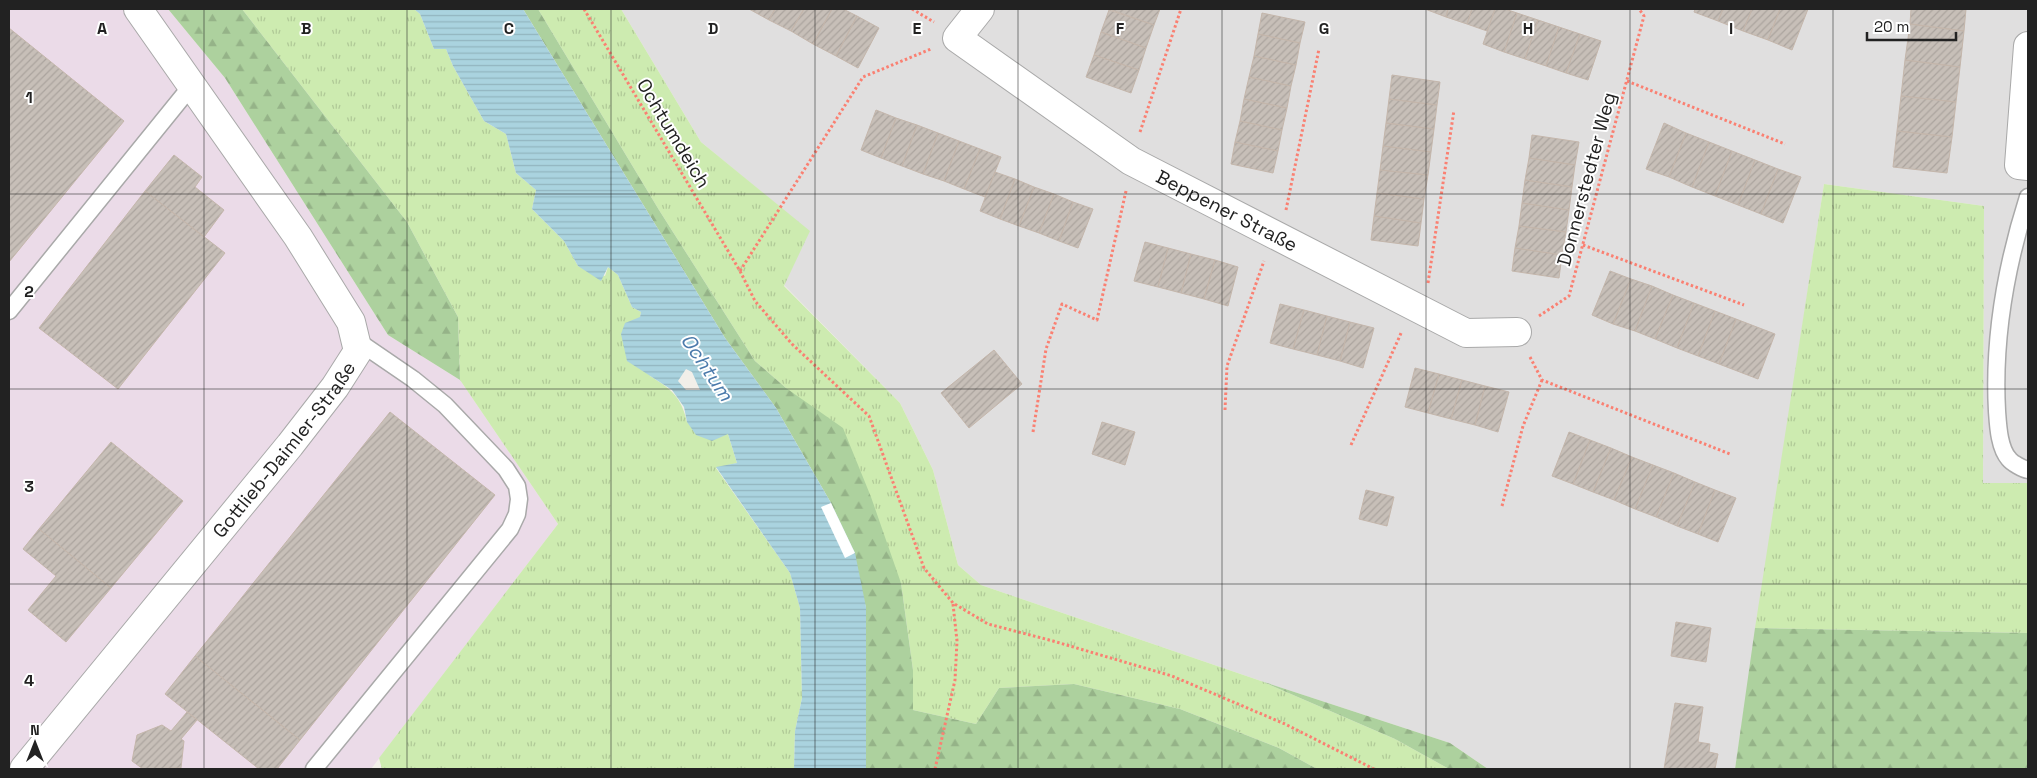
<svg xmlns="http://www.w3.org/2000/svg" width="2037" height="778" font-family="'Space Grotesk',sans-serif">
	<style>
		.residential { fill: #e0dfdf }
		.industrial { fill: #ebdbe8 }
		.grass { fill: url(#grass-tufts) }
		.forest { fill: url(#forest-firs) }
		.water { fill: url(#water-rules); fill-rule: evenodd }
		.pier { fill: #fff }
		.building { fill: url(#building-hatch); stroke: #c4b6ab }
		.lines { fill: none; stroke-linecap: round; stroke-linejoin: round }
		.lane-casing { stroke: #a9a9a9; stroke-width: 19 }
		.street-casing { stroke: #a9a9a9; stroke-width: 30 }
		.path { stroke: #fa8072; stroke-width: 3; stroke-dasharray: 2.5 2.5; stroke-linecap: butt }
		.lane { stroke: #fff; stroke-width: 16 }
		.street { stroke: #fff; stroke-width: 28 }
		.grid { fill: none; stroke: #222; stroke-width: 1; stroke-opacity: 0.55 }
		.labels { text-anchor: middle; stroke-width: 4; stroke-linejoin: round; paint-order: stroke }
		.street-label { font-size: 19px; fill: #222; stroke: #fff }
		.water-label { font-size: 20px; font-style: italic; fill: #4a7aab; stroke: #fff }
		.grid-label { font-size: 16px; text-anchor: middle; font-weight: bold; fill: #222; stroke: #fff; stroke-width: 4; stroke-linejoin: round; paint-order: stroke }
	</style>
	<defs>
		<pattern id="grass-tufts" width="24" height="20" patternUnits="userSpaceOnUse" patternTransform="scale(1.25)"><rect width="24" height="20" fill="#cdebb0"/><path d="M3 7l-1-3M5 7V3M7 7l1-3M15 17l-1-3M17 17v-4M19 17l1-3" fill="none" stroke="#b0c997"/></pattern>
		<pattern id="forest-firs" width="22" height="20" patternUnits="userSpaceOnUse" patternTransform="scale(1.25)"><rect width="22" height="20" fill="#add19e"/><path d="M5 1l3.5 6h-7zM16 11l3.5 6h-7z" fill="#95b388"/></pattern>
		<pattern id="water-rules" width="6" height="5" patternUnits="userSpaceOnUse" patternTransform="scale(1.25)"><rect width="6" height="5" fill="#aad3df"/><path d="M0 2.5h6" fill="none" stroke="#92b5bf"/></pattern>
		<pattern id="building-hatch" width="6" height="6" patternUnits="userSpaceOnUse" patternTransform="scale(1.25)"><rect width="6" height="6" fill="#c7bfb8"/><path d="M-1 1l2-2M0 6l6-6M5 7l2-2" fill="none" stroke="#aba49e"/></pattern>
	</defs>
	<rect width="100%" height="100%" fill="#f2efe9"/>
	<path class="residential" d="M621 9H2028V483H1983L1984 206 1824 184 1735 769H1488L1450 743 1261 681 981 585 958 565 933 470 900 403 784 285 809 231 701 142Z"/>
	<path class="industrial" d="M9 9H168L225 78 388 335 460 380 558 524 371 769H9Z"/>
	<path class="grass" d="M242 9H414L420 14 434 49H446L453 66 484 121 506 134 516 173 536 190 532 209 564 241 578 266 605 276 608 267 618 275 632 307 641 312 640 317 650 376C671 389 681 396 687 422L728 434 737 463 716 468 790 573 800 608 802 698 795 731 794 769H382L379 758 558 524 460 380 458 317 407 222Z
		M538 9H621L701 142 810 231 784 286 900 403 933 470 958 565 981 585 1261 681 1395 739 1449 769H1317L1279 748 1180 709 1074 684 999 688 976 724 913 710V670L901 583 786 388 755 361 659 210Z
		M1824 184 1984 206 1983 483H2028V633L1755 628Z"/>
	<path class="forest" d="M168 9H242L407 222 458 317 460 380 388 335 225 78Z
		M523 9H538L659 210 755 361 786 388 843 428 871 497 901 583 913 670V710L976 724 999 688 1074 684 1180 709 1279 748 1317 769H866V607L831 503 776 408 725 338Z
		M1755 628 2028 633V769H1735Z
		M1261 681 1450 743 1488 769H1449L1395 739Z"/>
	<path class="water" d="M414 9H523L725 338 776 408 831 503 855 553 866 607V769H794L795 731 802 698 800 608 790 573 716 467 737 463 728 434 712 441 696 435 687 422 684 407 672 390 627 361 621 334 625 323 640 317 641 312 632 307 618 275 608 267 601 281 578 266 564 241 532 209 536 190 516 173 506 134 484 121 453 66 446 49H434L420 14ZM686 369 692 372 700 390H686L678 381Z"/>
	<path class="pier" d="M831 503 855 553 845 558 821 507Z"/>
	<path class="building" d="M749 9H775L769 20Z
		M775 9H804L791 31 769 20Z
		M804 9H832L813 44 791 31Z
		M832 9H843L857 16 836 56 813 44Z
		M1109 9H1160L1154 25Z
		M1425 9H1448L1446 17Z
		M1448 9H1472L1467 24 1446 17Z
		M1472 9H1495L1487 31 1467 24Z
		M1495 9H1505L1517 13 1504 52 1483 44Z
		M1695 9H1723L1718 21 1694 12Z
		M1723 9H1752L1743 31 1718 21Z
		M1752 9H1780L1768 40 1743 31Z
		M1780 9H1808L1792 50 1768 40Z
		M1911 9H1966L1964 31 1910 24Z
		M1109 10 1154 25 1146 48 1101 32Z
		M1262 13 1305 22 1300 43 1258 34Z
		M1517 13 1538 20 1525 59 1504 52Z
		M857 16 879 28 858 68 836 56Z
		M1538 20 1559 27 1546 66 1525 59Z
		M1910 24 1964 31 1960 67 1905 60Z
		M1559 27 1580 34 1566 73 1546 66Z
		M9 28 124 121 9 262Z
		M1101 32 1146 48 1139 70 1094 55Z
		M1258 34 1300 43 1296 65 1254 56Z
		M1580 34 1601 41 1588 80 1566 73Z
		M1094 55 1139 70 1131 93 1086 77Z
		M1254 56 1296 65 1291 86 1249 77Z
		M1905 60 1960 67 1956 102 1901 96Z
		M1392 75 1440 82 1437 105 1389 99Z
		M1249 77 1291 86 1287 108 1244 99Z
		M1901 96 1956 102 1952 137 1897 131Z
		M1244 99 1287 108 1282 130 1240 121Z
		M1389 99 1437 105 1434 129 1386 123Z
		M876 110 896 118 881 158 861 150Z
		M896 118 917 125 902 166 881 158Z
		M1240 121 1282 130 1278 151 1235 142Z
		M1386 123 1434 129 1431 152 1383 146Z
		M1664 123 1686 133 1669 177 1646 169Z
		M917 125 938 133 923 174 902 166Z
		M1897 131 1952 137 1947 173 1893 167Z
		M938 133 959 141 944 181 923 174Z
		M1686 133 1709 142 1692 187 1669 177Z
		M1532 135 1579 142 1575 165 1529 158Z
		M959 141 980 149 964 189 944 181Z
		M1235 142 1278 151 1273 173 1231 164Z
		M1709 142 1732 151 1715 196 1692 187Z
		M1383 146 1431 152 1428 175 1380 170Z
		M980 149 1001 157 985 197 964 189Z
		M1732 151 1755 160 1738 205 1715 196Z
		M174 155 202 177 195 187 224 210 204 237 145 191Z
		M1529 158 1575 165 1572 187 1525 180Z
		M1755 160 1778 169 1761 214 1738 205Z
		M1778 169 1801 177 1783 223 1761 214Z
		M1380 170 1428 175 1424 199 1377 193Z
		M995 172 1015 179 1000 219 980 211Z
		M1015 179 1034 187 1019 226 1000 219Z
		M1525 180 1572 187 1569 210 1522 203Z
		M1034 187 1054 194 1039 233 1019 226Z
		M145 191 225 253 118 389 39 328Z
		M1377 193 1424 199 1421 223 1374 216Z
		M1054 194 1073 202 1059 241 1039 233Z
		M1073 202 1093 209 1078 248 1059 241Z
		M1522 203 1569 210 1566 232 1519 226Z
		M1374 216 1421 223 1418 246 1371 240Z
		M1519 226 1566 232 1562 255 1515 248Z
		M1145 242 1168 248 1158 287 1134 281Z
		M1168 248 1191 254 1181 293 1158 287Z
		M1515 248 1562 255 1559 278 1512 271Z
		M1191 254 1215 260 1204 299 1181 293Z
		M1215 260 1238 267 1228 306 1204 299Z
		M1610 271 1631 279 1613 324 1592 315Z
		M1631 279 1652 286 1635 331 1613 324Z
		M1652 286 1673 295 1655 339 1635 331Z
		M1673 295 1694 303 1677 348 1655 339Z
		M1694 303 1715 311 1698 356 1677 348Z
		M1280 304 1304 310 1293 349 1270 343Z
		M1304 310 1327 316 1317 355 1293 349Z
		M1715 311 1736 319 1719 364 1698 356Z
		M1327 316 1350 322 1340 361 1317 355Z
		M1736 319 1775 334 1758 379 1719 364Z
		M1350 322 1374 328 1363 368 1340 361Z
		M994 350 1022 384 969 428 941 393Z
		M1415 368 1439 374 1428 413 1405 407Z
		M1439 374 1462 380 1451 419 1428 413Z
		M1462 380 1485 386 1475 425 1451 419Z
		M1485 386 1509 392 1498 432 1475 425Z
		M390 412 495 495 300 740 195 656Z
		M1102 422 1135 432 1125 465 1092 454Z
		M1569 432 1590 440 1573 484 1552 476Z
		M1590 440 1611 448 1593 492 1573 484Z
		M111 442 183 501 111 588 39 529Z
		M1611 448 1632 457 1614 500 1593 492Z
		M1632 457 1653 465 1635 509 1614 500Z
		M1653 465 1674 473 1656 517 1635 509Z
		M1674 473 1695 482 1677 526 1656 517Z
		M1695 482 1715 490 1698 534 1677 526Z
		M1366 490 1394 497 1387 526 1359 519Z
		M1715 490 1736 498 1718 542 1698 534Z
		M39 529 111 588 66 642 28 610 56 576 23 549Z
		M1676 622 1711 628 1706 662 1671 656Z
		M195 656 300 740 277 769H259L165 694Z
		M1675 703 1703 707 1698 742 1710 744 1709 752 1718 754 1715 769H1664Z
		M187 712 197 720 181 739 184 741 181 768 143 769 132 761 137 735 162 725 171 731Z"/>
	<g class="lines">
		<defs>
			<path id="lane" d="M2028 197C2006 266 1993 339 1997 411 1998 425 1999 448 2009 459 2012 463 2023 469 2028 470
				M9 311 192 85
				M314 769 510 529 517 514 519 499 517 486 506 469 445 405 413 379 356 340"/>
			<g id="street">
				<path id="s1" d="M980 9 957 38 1131 161 1466 333 1517 332"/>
				<path d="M2028 46 2019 165 2028 166"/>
				<path id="s2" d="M24 769 290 445 335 387 358 351 351 322 298 237 138 9"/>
			</g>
		</defs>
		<use href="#lane" class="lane-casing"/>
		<use href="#street" class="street-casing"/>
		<path class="path" d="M584 9 740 271 755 301 792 344 869 416 924 568 953 603 988 624 1053 641 1172 676 1285 724 1374 769
			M912 9 934 22
			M1627 81 1785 144
			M1140 132 1181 9
			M1286 210 1319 49
			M1583 245 1744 305
			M740 271 863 77 931 49
			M1428 283 1454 110
			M1539 316 1569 296 1644 16 1639 9
			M1530 357 1542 380 1730 454
			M1225 410 1227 366 1264 261
			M1033 432 1046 349 1062 304 1097 320 1126 191
			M1351 445 1402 331
			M1502 506 1523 426 1542 380
			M935 769 955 680 957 641 953 604"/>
		<use href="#lane" class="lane"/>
		<use href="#street" class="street"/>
	</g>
	<path class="grid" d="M204 9V769M407 9V769M611 9V769M815 9V769M1018 9V769M1222 9V769M1426 9V769M1630 9V769M1833 9V769M9 194H2028M9 389H2028M9 584H2028"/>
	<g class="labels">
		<g class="street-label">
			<text transform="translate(674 133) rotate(59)" y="7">Ochtumdeich</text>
			<text transform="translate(1586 179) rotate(-75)" y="7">Donnerstedter Weg</text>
			<text dy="7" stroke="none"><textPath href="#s1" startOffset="358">Beppener Straße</textPath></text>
			<text dy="7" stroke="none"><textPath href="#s2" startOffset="412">Gottlieb-Daimler-Straße</textPath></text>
		</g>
		<g class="water-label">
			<text transform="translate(707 367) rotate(56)" y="7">Ochtum</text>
		</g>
	</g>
	<g class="grid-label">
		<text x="102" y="34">A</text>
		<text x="306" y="34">B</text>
		<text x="509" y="34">C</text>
		<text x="713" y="34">D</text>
		<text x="917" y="34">E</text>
		<text x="1120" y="34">F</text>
		<text x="1324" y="34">G</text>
		<text x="1528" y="34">H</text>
		<text x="1731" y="34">I</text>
		<text x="29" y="103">1</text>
		<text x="29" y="297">2</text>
		<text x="29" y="492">3</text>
		<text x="29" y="686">4</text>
	</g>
	<rect width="2037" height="778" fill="none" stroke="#222222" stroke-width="20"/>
	<g transform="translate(35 743)" stroke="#ffffff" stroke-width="4" paint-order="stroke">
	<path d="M0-4L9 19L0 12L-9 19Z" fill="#222222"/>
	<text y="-8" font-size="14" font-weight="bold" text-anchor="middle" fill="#222222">N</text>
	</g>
	<path d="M1867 32v8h89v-8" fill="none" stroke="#222222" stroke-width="2.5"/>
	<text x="1874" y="32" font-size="15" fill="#222222" stroke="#ffffff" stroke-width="4" paint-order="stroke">20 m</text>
</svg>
